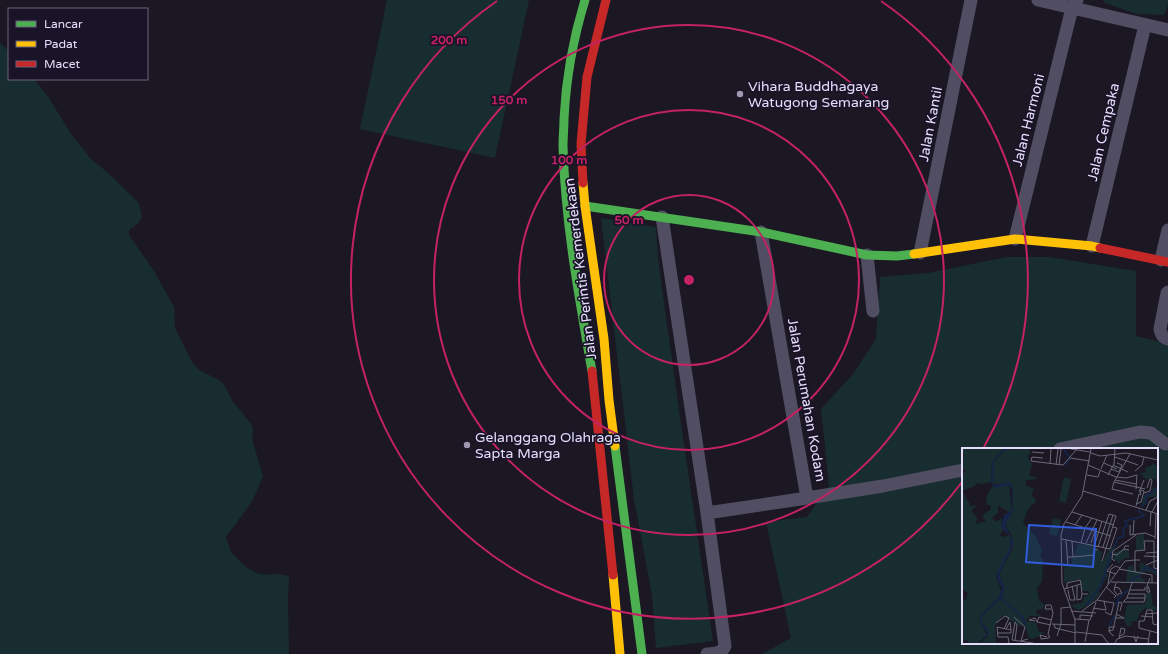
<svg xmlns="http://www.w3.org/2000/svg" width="1168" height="654" font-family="'Varela Round',sans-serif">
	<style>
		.green { fill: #182d2f; fill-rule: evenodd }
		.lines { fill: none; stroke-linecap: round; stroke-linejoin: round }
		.street { stroke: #514e63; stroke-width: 13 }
		.fast { stroke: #4caf50; stroke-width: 9 }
		.slow { stroke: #ffc107; stroke-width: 9 }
		.jam { stroke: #c62828; stroke-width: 9 }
		.ring { fill: none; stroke: #c42263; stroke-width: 2 }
		.poi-dot { fill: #9e99b0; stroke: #191428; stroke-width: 1.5 }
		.labels { text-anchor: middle; stroke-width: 3.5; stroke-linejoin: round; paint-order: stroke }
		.poi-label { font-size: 14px; fill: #e4defb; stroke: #191428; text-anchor: start }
		.street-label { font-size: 14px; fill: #e4defb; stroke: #191428 }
		.inset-river { fill: none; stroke: #162447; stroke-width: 2 }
		.inset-road { fill: none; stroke: #6b677a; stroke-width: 1 }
		.view { fill: #315cdc; fill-opacity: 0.15; stroke: #315cdc; stroke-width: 2 }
		.inset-edge { fill: none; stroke: #e4defb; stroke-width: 2 }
		.centre { fill: #c42263; stroke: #191428; stroke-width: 2 }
		.ring-label { font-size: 12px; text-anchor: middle; font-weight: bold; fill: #c42263; stroke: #191428; stroke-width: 3.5; stroke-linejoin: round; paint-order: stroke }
	</style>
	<rect width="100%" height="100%" fill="#1b1824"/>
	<path class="green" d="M387 0H529L495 158 360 129Z
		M1103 0H1168V4L1164 15 1137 14 1105 3Z
		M0 43 9 51V79H34L49 98 71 134 91 159 107 172 138 202C144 220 143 220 129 230V235L154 271 174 307 175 328 192 362 199 370 219 380 223 383 233 402 251 424 253 429 252 439 263 476 253 500 226 537 231 552 246 567 256 573 267 575 279 574 289 576 288 598 289 654H0Z
		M601 218 656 227 658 259 679 410 713 641 656 648 652 595 634 499Z
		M1007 257H1049L1136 271V336L1168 344V654H762L791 638 766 522 807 517 829 486 821 409 853 374 876 339 880 277 928 273ZM963 449H1157V643H963Z"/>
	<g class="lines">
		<path class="street" d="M1038 0 1168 30
			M662 217 707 513 725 646C721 654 715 653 707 654
			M1015 239 1072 8 1077 0
			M1092 246 1145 25
			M920 253 971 0
			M867 255 873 311
			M1161 260 1168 230
			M1168 292 1167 293 1160 329C1161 334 1162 337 1168 339
			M1060 449 1140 432 1151 433 1165 444
			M807 498 883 486 963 470
			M707 513 807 498 761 232"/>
		<path class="fast" d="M585 0C573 39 566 78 564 119 564 128 563 137 563 146 565 222 579 297 592 371
			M585 206 761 232 867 255 897 256 914 254
			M615 446 642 654"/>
		<path class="slow" d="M583 183 585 206 604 339 609 400 615 446
			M914 254 1015 239 1092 246 1100 248
			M613 575 620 654"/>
		<path class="jam" d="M583 183 581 144 587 77 606 0
			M1100 248 1168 262
			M592 371 613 575"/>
	</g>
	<g class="ring">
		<circle cx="689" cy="280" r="85"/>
		<circle cx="689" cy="280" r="170"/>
		<circle cx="689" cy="280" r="255"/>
		<path d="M962 482A339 339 0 1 1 497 1M881 1A339 339 0 0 1 984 447"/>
	</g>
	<g class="poi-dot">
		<circle cx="740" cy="94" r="4"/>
		<circle cx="467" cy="445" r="4"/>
	</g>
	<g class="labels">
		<g class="poi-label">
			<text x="748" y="91">Vihara Buddhagaya<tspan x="748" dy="16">Watugong Semarang</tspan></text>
			<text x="475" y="442">Gelanggang Olahraga<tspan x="475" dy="16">Sapta Marga</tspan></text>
		</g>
		<g class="street-label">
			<text transform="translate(1028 120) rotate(-76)" y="5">Jalan Harmoni</text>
			<text transform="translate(930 124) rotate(-79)" y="5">Jalan Kantil</text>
			<text transform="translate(1103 132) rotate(-77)" y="5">Jalan Cempaka</text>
			<text transform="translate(580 269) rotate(-97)" y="5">Jalan Perintis Kemerdekaan</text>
			<text transform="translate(807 400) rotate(80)" y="5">Jalan Perumahan Kodam</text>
		</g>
	</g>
	<g transform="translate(962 448)">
		<rect width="196" height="196" fill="#1b1824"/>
		<path d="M0 1H42L30 14 29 34 21 36 14 35 13 38 0 43V27L4 22 0 21 2 7ZM67 1 69 5 65 8 70 17 67 27 76 31 64 32 63 37 72 41 69 48 73 50 74 55 70 56 65 63 61 75 74 89 80 102 78 109 81 111 80 133 75 141 77 153 83 157 79 162 75 161 74 165 79 168H68L64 173 74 175 77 184H83L71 191 67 190 63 178 56 177 41 167 33 177 34 195H18L26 188 25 180 19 174V169L41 148 42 137 37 126 51 100 49 86 43 77 44 72 50 66 51 41 44 35 31 36V15L43 2ZM192 16 196 19V49H186L184 56 179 59 182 47 191 44 190 41 195 39V35L193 31H184L179 28 183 27 176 26 184 24 183 20ZM102 29 109 31 104 55 97 53ZM47 37 50 63 48 65 36 57V65L30 70 35 74 39 70 41 83 37 87 43 89 47 87 48 91V101L34 128 39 143 35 152 19 166 17 171 25 187 16 195H7L5 192 0 193V151L4 152 6 145 0 141V43L8 56 7 59 15 57 9 63 15 70 14 76 24 73 20 68 29 61V57H25L24 49 30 39ZM91 70 99 72 95 88 87 86ZM182 86V102H174V88ZM116 96 131 97V101L141 104 138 111 141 113 147 101 153 98 149 114 144 122 146 128 136 141 138 146 129 156 116 162 109 157 120 155 122 149 127 147V143H120L118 131 102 135V119L110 117 109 110 112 108ZM161 101 167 103V110H163L156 116 155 112H152V105ZM179 114 196 124V127L184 123 178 128 180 131 183 130 182 134H164L166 119 171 117V121L178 124V118L176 119ZM184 145H189L191 158 196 160 193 163 183 160 177 166 175 173H170L169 178H165L162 171 165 157 183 156Z" fill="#182d2f"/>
		<path d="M42 1H54L43 2 32 13 31 35 33 37 47 34 50 37 52 61 43 77 52 96 37 126 42 137 41 148 19 169 20 176 25 180 27 186 16 195 26 185 18 176V168L37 149 40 140 36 133 35 125 49 97 47 87 39 79 42 67 51 61 49 40 47 37 33 40 29 35 30 14Z" fill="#162447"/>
		<path class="inset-river" d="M102 1 108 11 103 17M179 58 184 55V48L196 40M151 101 156 90 162 88 161 81 165 77 163 73 182 68 176 62M180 124 184 119 196 124M168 133 179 127M39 150 61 170 63 177M124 157 139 138 150 103M155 158 156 151 166 142M147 178 153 167"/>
		<path class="inset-road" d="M109 1 128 4M70 4 82 5M129 5 138 8 164 5 196 12M168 6 152 34 183 41M153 9 176 17M81 10 70 9 69 13 101 17 115 1M108 10 128 13M142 15 155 21M88 16 89 1M94 17 96 1M97 17 99 1M126 17 154 29 164 30 175 27 174 41M151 17 166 24M139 21 145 7M149 21 157 24 160 17 155 15M173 23 180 17 182 9M125 27 136 29 138 23M146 27 152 16 153 1M153 32 174 36M152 34 150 41 171 46M121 43 196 66M177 44 182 32M182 45 188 43 190 32 188 31 185 40M174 56 179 54 182 43 179 42 178 47M174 58 177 46 179 47M184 62 188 53 196 49M110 64 152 77M190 64 196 53M104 74 149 88M113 77 120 67M168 77V87L183 85 193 89M188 78 189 63M123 80 130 70M171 87 172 72M100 91 148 101 155 80 151 79M193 91 194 65M192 93V120L196 121M119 95 123 80M124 95 135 72M129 95 133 83M133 96 140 73M141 99 151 67M136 102 132 101 133 98 136 99 147 66 154 68 140 113M167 102 162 101 163 98H167M184 105 196 104M150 106 155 107 162 101M182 108 196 109M105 109H111L110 93M111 109 132 107M153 113 150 111 151 103 174 87M101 117H106L104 92M184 117 196 112M157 121 190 127V135M173 124V112H178M154 126 148 124 149 121 154 118 158 120M149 134 196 135M154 135 152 142 156 148M170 135 165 150H183V146M146 136 148 124 145 123 151 116M115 137V152L119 151 120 146M110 138 113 152M186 138 188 144H185V138L188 130M144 139 154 148 152 150M152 139 157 140 160 145 156 146M102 141 119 136 120 146H126M105 141V135L118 132 119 136M106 142 108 152H113M168 142H183V139M167 146H183M165 150 161 154H182L183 150M135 152 152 155 149 167 143 164M131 160 144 162 142 153M109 163 134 165M120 163 135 152 163 113 173 112V103L183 102 182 93H192M183 166 195 165M179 168 191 169M52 169 63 179 59 193 66 191M153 170H162L154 166M113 171 128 172 134 154M118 171V167L131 168M73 173 67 172 73 170 75 174M75 174 77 169 90 172M75 174 89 177M34 175 43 168 47 170 42 181M90 176 113 177M92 176 93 180 114 185M196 177 191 176 190 162H185L182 173H177V180L196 185M44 181 48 174 49 182M146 183 151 182 157 154 160 155 158 163M114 184 140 187 146 195M36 185H49V182L35 179 36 189H46L47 195M95 188 99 176V160L109 159M152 188 148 185 147 179H153M172 188 174 194 176 188M85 189 78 187 79 191 87 190M88 190 86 186 91 165 89 157H84L83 161H89M157 191 159 180 163 181 162 186 158 188M53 192 55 177 53 174 50 192 71 195M123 194 127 172M113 195V172L100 135 99 87 102 76 120 48 129 1M153 195 155 191 164 188 186 191M186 195 188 183"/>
		<path class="view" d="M67 77 134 81 131 119 64 114Z"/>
		<rect width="196" height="196" class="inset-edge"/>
	</g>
	<circle cx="689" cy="280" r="6" class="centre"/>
	<g class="ring-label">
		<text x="449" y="44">200 m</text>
		<text x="509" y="104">150 m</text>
		<text x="569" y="164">100 m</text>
		<text x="629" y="224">50 m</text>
	</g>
	<rect x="8" y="8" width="140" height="72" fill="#191428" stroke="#6a657c"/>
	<rect x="16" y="21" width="20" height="6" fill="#4caf50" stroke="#6a657c"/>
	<text x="44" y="28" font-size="12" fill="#e4defb">Lancar</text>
	<rect x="16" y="41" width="20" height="6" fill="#ffc107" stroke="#6a657c"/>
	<text x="44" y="48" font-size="12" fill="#e4defb">Padat</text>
	<rect x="16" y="61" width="20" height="6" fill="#c62828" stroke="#6a657c"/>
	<text x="44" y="68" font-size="12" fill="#e4defb">Macet</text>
</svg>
